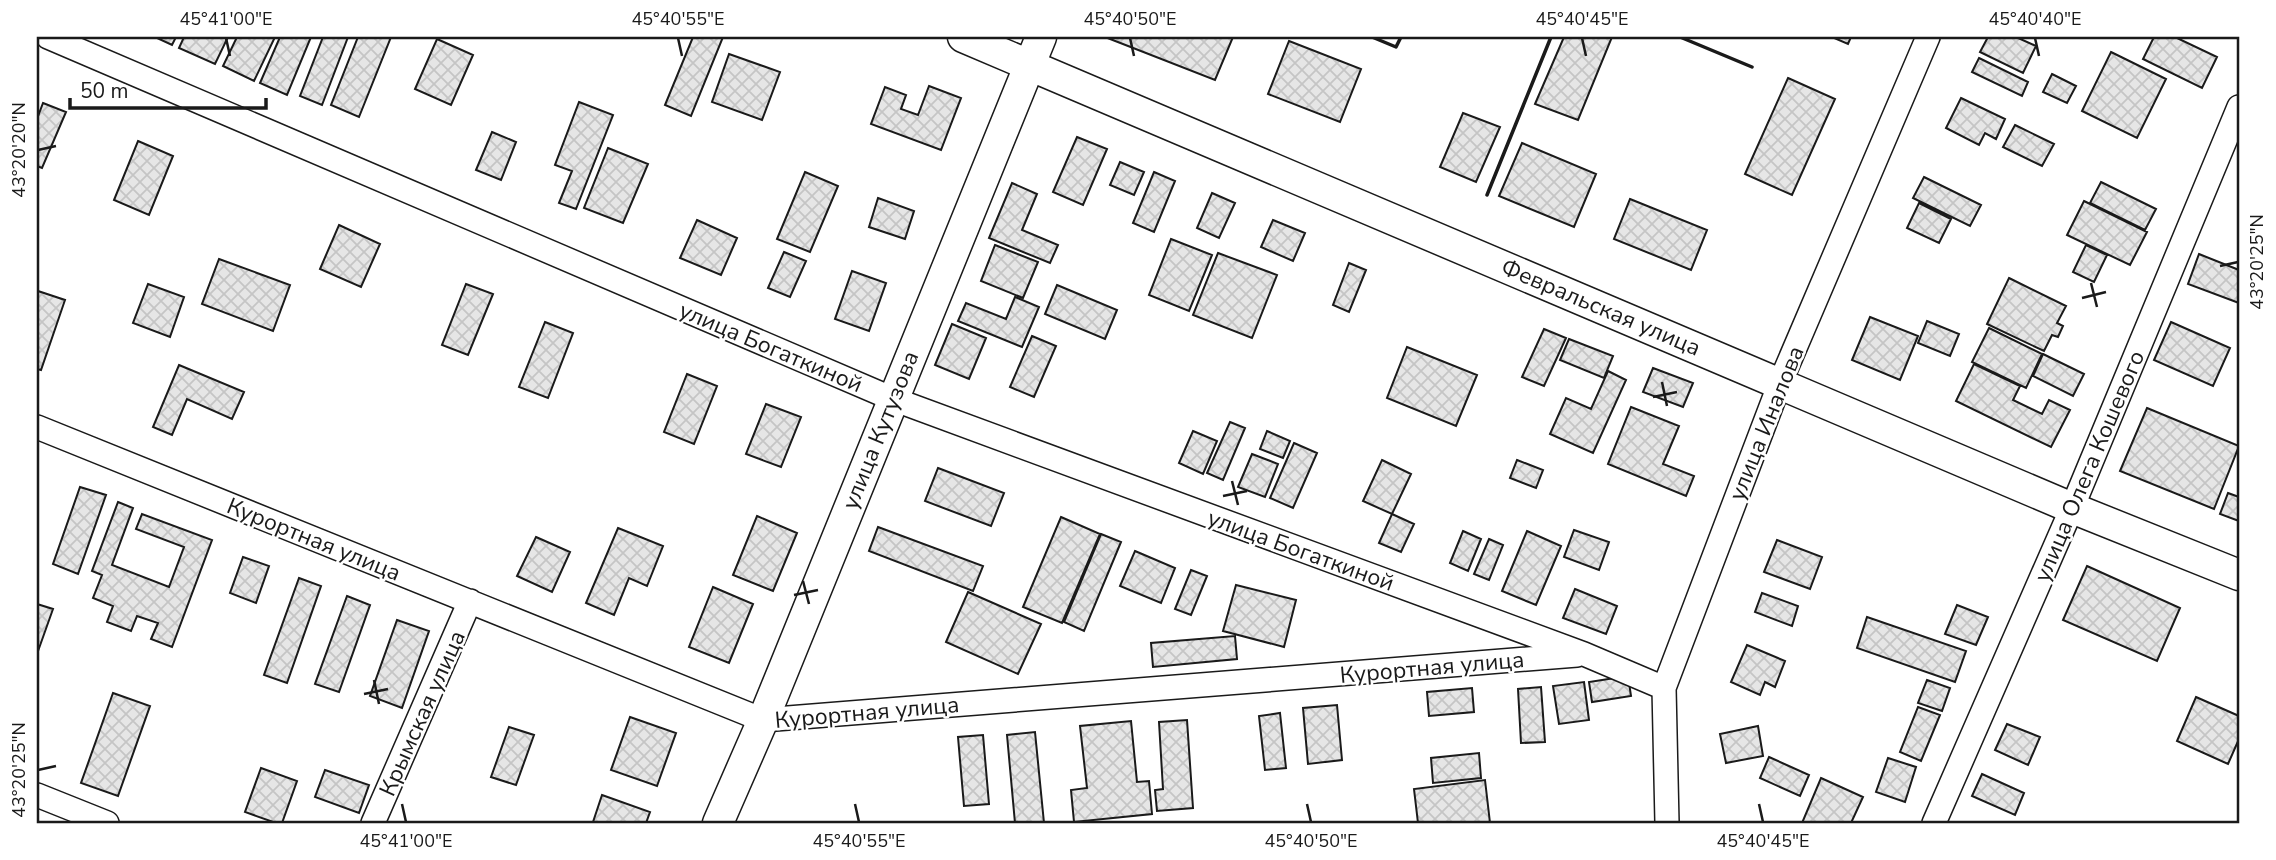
<svg xmlns="http://www.w3.org/2000/svg" width="2276" height="860" font-family="'Nunito Sans',sans-serif">
	<style>
		.building { fill: url(#building-cross-hatch); stroke: #1a1a1a; stroke-width: 2 }
		.lines { fill: none; stroke-linecap: round; stroke-linejoin: round }
		.minor-casing { stroke: #1a1a1a; stroke-width: 26 }
		.tertiary-casing { stroke: #1a1a1a; stroke-width: 33 }
		.minor { stroke: #fff; stroke-width: 23 }
		.tertiary { stroke: #fff; stroke-width: 30 }
		.wall { stroke: #1a1a1a; stroke-width: 3.5 }
		.ticks { fill: none; stroke: #1a1a1a; stroke-width: 2.5 }
		.labels { text-anchor: middle; stroke-width: 5; stroke-linejoin: round; paint-order: stroke }
		.street-label { font-size: 23px; fill: #1a1a1a; stroke: #fff }
		.neatline { fill: none; stroke: #1a1a1a; stroke-width: 2.5 }
		.ticks-label { font-size: 18px; text-anchor: middle; fill: #1a1a1a }
	</style>
	<defs>
		<pattern id="building-cross-hatch" width="8" height="8" patternUnits="userSpaceOnUse" patternTransform="scale(1.75)"><rect width="8" height="8" fill="#e6e6e6"/><path d="M0 0l8 8M0 8l8-8" fill="none" stroke="#c5c5c5"/></pattern>
	</defs>
	<rect width="100%" height="100%" fill="#fff"/>
	<path class="building" d="M155 37H176L172 45Z
		M184 37H228L215 64 179 48Z
		M237 37H275L254 81 223 66Z
		M280 37H311L287 95 260 83Z
		M323 37H348L322 105 300 96Z
		M358 37H391L359 117 331 105Z
		M693 37H723L691 116 665 105Z
		M1105 37H1233L1215 80Z
		M1564 37H1612L1578 120 1535 104Z
		M1832 37H1851L1848 44Z
		M1988 37H2016L2036 46 2023 73 1980 52Z
		M2154 37H2175L2217 57 2202 88 2143 59Z
		M437 39 473 55 451 105 415 89Z
		M1289 41 1361 69 1340 122 1268 94Z
		M2111 52 2166 79 2137 138 2082 111Z
		M729 54 780 72 762 120 712 102Z
		M1979 58 2028 82 2022 96 1972 72Z
		M2052 74 2076 86 2067 103 2043 92Z
		M1788 78 1835 99 1792 195 1745 174Z
		M929 86 961 98 941 150 871 124 885 87 906 95 901 109 918 115Z
		M1961 98 2005 119 1996 139 1985 133 1979 145 1946 128Z
		M579 102 613 115 576 209 559 203 572 171 555 165Z
		M43 103 66 112 42 168 37 166V119Z
		M1463 113 1500 127 1476 182 1440 167Z
		M2015 125 2054 144 2042 166 2003 147Z
		M492 132 516 142 501 180 476 170Z
		M1077 137 1107 149 1083 205 1053 192Z
		M138 141 173 156 149 215 114 200Z
		M1522 143 1596 174 1574 227 1499 196Z
		M608 148 648 164 623 223 584 208Z
		M1120 162 1144 172 1134 195 1110 185Z
		M805 172 838 186 810 252 777 239Z
		M1154 172 1175 181 1154 232 1133 223Z
		M1924 177 1981 205 1970 226 1913 198Z
		M2101 182 2156 209 2145 230 2090 203Z
		M1012 183 1037 194 1022 230 1058 245 1050 263 989 238Z
		M1212 193 1235 203 1219 238 1197 228Z
		M878 198 914 211 905 239 869 227Z
		M1630 199 1707 230 1691 270 1614 239Z
		M2084 201 2147 232 2130 265 2067 235Z
		M1919 203 1951 219 1939 243 1907 228Z
		M697 220 737 238 721 275 680 258Z
		M1273 220 1305 233 1293 261 1261 247Z
		M339 225 380 244 361 287 320 269Z
		M1171 239 1212 255 1189 311 1149 295Z
		M995 245 1038 262 1023 298 981 281Z
		M2086 245 2107 255 2094 282 2073 272Z
		M784 252 806 261 790 297 768 288Z
		M1218 253 1277 275 1252 338 1193 315Z
		M2199 254 2239 270V303L2188 284Z
		M219 259 290 285 273 331 202 304Z
		M1349 263 1366 270 1349 312 1333 305Z
		M852 271 886 283 869 331 835 319Z
		M2009 278 2066 306 2057 323 2063 326 2058 337 2052 335 2044 351 1987 324Z
		M148 284 184 297 170 337 133 323Z
		M466 284 493 294 468 355 442 345Z
		M1057 285 1117 310 1105 339 1045 314Z
		M38 291 65 300 41 370 37 369Z
		M1015 297 1039 307 1022 347 958 321 966 303 1006 319Z
		M1870 317 1918 336 1900 380 1852 360Z
		M1927 321 1959 334 1950 356 1918 343Z
		M545 322 573 333 548 398 519 387Z
		M2171 322 2230 348 2213 386 2154 360Z
		M952 324 986 338 969 379 935 365Z
		M1989 328 2042 354 2026 388 1972 362Z
		M1544 329 1566 338 1544 386 1522 377Z
		M1032 336 1056 346 1034 397 1010 387Z
		M1569 339 1613 356 1604 378 1560 360Z
		M1407 347 1477 375 1456 426 1387 398Z
		M2043 354 2084 374 2073 396 2033 376Z
		M1974 364 2020 386 2013 400 2042 414 2049 400 2070 410 2051 447 1956 401Z
		M179 365 244 392 232 419 187 399 172 435 153 427Z
		M1653 368 1693 383 1683 407 1643 392Z
		M1608 371 1626 380 1593 453 1550 434 1566 398 1591 409Z
		M687 374 717 386 694 444 664 432Z
		M766 404 801 417 781 467 746 454Z
		M1631 407 1679 426 1663 464 1694 476 1686 496 1608 464Z
		M2147 408 2239 446 2214 509 2120 471Z
		M1230 422 1245 428 1223 480 1207 473Z
		M1193 431 1217 441 1203 474 1179 463Z
		M1267 431 1290 441 1283 458 1260 449Z
		M1294 443 1317 453 1293 508 1270 498Z
		M1252 454 1278 464 1265 497 1238 487Z
		M1382 460 1411 474 1392 514 1363 501Z
		M1517 460 1543 470 1536 488 1510 478Z
		M938 468 1004 493 991 526 925 501Z
		M80 487 106 495 78 574 53 564Z
		M2228 493 2239 497V521L2220 514Z
		M118 502 133 508 112 565 169 587 184 547 136 529 142 514 212 540 172 647 151 639 158 623 137 616 131 631 107 622 113 606 93 598 102 575 92 571Z
		M1392 514 1414 524 1401 552 1379 543Z
		M757 516 797 533 773 591 733 575Z
		M1061 517 1100 534 1062 623 1023 607Z
		M878 527 983 566 973 591 869 551Z
		M618 528 663 546 647 586 629 578 614 615 586 603Z
		M1574 530 1609 542 1599 570 1564 557Z
		M1463 531 1481 539 1468 571 1450 563Z
		M1527 531 1561 546 1536 605 1502 591Z
		M1101 534 1121 542 1084 631 1064 622Z
		M536 537 570 552 552 592 517 576Z
		M1489 539 1503 545 1489 580 1474 574Z
		M1777 540 1822 557 1810 589 1764 572Z
		M1135 551 1175 568 1161 603 1120 586Z
		M243 557 269 566 256 603 230 593Z
		M2087 566 2180 608 2157 661 2063 620Z
		M1191 570 1207 576 1191 615 1175 609Z
		M299 578 321 586 287 683 264 675Z
		M1236 585 1296 600 1284 647 1223 631Z
		M713 587 753 604 729 663 689 647Z
		M1575 589 1617 606 1606 634 1563 618Z
		M968 592 1041 624 1018 674 946 642Z
		M1762 593 1798 606 1792 626 1755 612Z
		M347 596 370 605 339 692 315 684Z
		M37 604 53 609 37 654Z
		M1957 605 1988 617 1976 645 1945 634Z
		M1867 617 1966 651 1955 682 1857 648Z
		M397 620 429 631 402 708 370 696Z
		M1235 636 1237 659 1153 667 1151 643Z
		M1747 645 1785 661 1775 687 1765 682 1760 695 1731 682Z
		M1628 676 1631 696 1592 702 1589 682Z
		M1927 680 1950 688 1942 711 1918 703Z
		M1584 682 1589 720 1559 724 1553 686Z
		M1541 687 1545 742 1521 743 1518 689Z
		M1472 688 1474 712 1429 716 1427 692Z
		M113 693 150 706 118 796 81 783Z
		M2196 697 2239 716V739L2228 764 2177 741Z
		M1337 705 1342 760 1308 764 1303 708Z
		M1918 707 1940 715 1921 761 1900 752Z
		M1280 713 1286 768 1265 770 1259 716Z
		M630 717 676 733 657 786 611 770Z
		M1187 720 1193 808 1157 811 1155 790 1163 789 1159 722Z
		M1131 721 1137 782 1149 781 1152 814 1074 822 1071 790 1087 788 1080 726Z
		M2007 724 2040 737 2028 765 1995 750Z
		M1758 726 1763 756 1726 763 1720 734Z
		M509 727 534 735 516 785 491 777Z
		M1035 732 1044 823H1015L1007 735Z
		M983 735 989 804 964 806 958 737Z
		M1479 753 1481 778 1433 783 1431 758Z
		M1769 757 1809 775 1800 796 1760 778Z
		M1888 758 1916 767 1905 802 1876 792Z
		M261 768 297 781 282 823H276L245 812Z
		M325 770 369 785 359 813 315 797Z
		M1982 774 2024 793 2015 815 1972 796Z
		M1821 778 1863 797 1851 823H1802Z
		M1485 780 1490 823H1418L1414 789Z
		M602 795 650 812 646 823 593 822Z"/>
	<g class="lines">
		<defs>
			<path id="minor" d="M48 37 893 399 1584 654 1664 688
				M37 427 763 720 1577 655
				M37 795 107 823
				M373 823 470 601
				M1667 823 1664 688 1780 383 1928 37
				M1934 823 2072 508 2239 107"/>
			<path id="tertiary" d="M963 37 2072 508 2239 575
				M718 823 763 720 1041 37"/>
		</defs>
		<use href="#minor" class="minor-casing"/>
		<use href="#tertiary" class="tertiary-casing"/>
		<use href="#minor" class="minor"/>
		<use href="#tertiary" class="tertiary"/>
		<path class="wall" d="M1372 37 1396 47 1401 37
			M1680 37 1752 67
			M1487 195 1551 37"/>
	</g>
	<path class="ticks" d="M226 38 230 56M678 38 682 56M1130 38 1134 56M1582 38 1586 56M2035 38 2039 56M38 150 56 146M2220 266 2238 262M2091 283 2097 307M2082 298 2106 292M1662 382 1667 406M1653 397 1677 392M1232 481 1238 505M1223 496 1247 491M803 581 809 604M794 595 818 590M374 680 379 704M364 694 388 689M38 770 56 766M402 804 406 822M855 804 859 822M1307 804 1311 822M1759 804 1763 822"/>
	<g class="labels">
		<g class="street-label">
			<text transform="translate(1601 307) rotate(23)" y="8">Февральская улица</text>
			<text transform="translate(771 347) rotate(23)" y="8">улица Богаткиной</text>
			<text transform="translate(1766 423) rotate(-68)" y="8">улица Иналова</text>
			<text transform="translate(880 430) rotate(-68)" y="8">улица Кутузова</text>
			<text transform="translate(2089 466) rotate(-67)" y="8">улица Олега Кошевого</text>
			<text transform="translate(314 539) rotate(22)" y="8">Курортная улица</text>
			<text transform="translate(1301 550) rotate(20)" y="8">улица Богаткиной</text>
			<text transform="translate(1432 667) rotate(-5)" y="8">Курортная улица</text>
			<text transform="translate(867 712) rotate(-5)" y="8">Курортная улица</text>
			<text transform="translate(422 713) rotate(-66)" y="8">Крымская улица</text>
		</g>
	</g>
	<rect width="2276" height="860" fill="none" stroke="#ffffff" stroke-width="77"/>
	<path d="M70 98v10h196v-10" fill="none" stroke="#1a1a1a" stroke-width="3.5"/>
	<text x="80" y="98" font-size="21" fill="#1a1a1a" stroke="#ffffff" stroke-width="5" paint-order="stroke">50 m</text>
	<rect x="38" y="38" width="2200" height="784" class="neatline"/>
	<g class="ticks-label">
		<text x="226" y="25">45°41'00"E</text>
		<text x="678" y="25">45°40'55"E</text>
		<text x="1130" y="25">45°40'50"E</text>
		<text x="1582" y="25">45°40'45"E</text>
		<text x="2035" y="25">45°40'40"E</text>
		<text transform="translate(19 150) rotate(-90)" y="6">43°20'20"N</text>
		<text transform="translate(2257 262) rotate(-90)" y="6">43°20'25"N</text>
		<text transform="translate(19 770) rotate(-90)" y="6">43°20'25"N</text>
		<text x="406" y="847">45°41'00"E</text>
		<text x="859" y="847">45°40'55"E</text>
		<text x="1311" y="847">45°40'50"E</text>
		<text x="1763" y="847">45°40'45"E</text>
	</g>
</svg>
